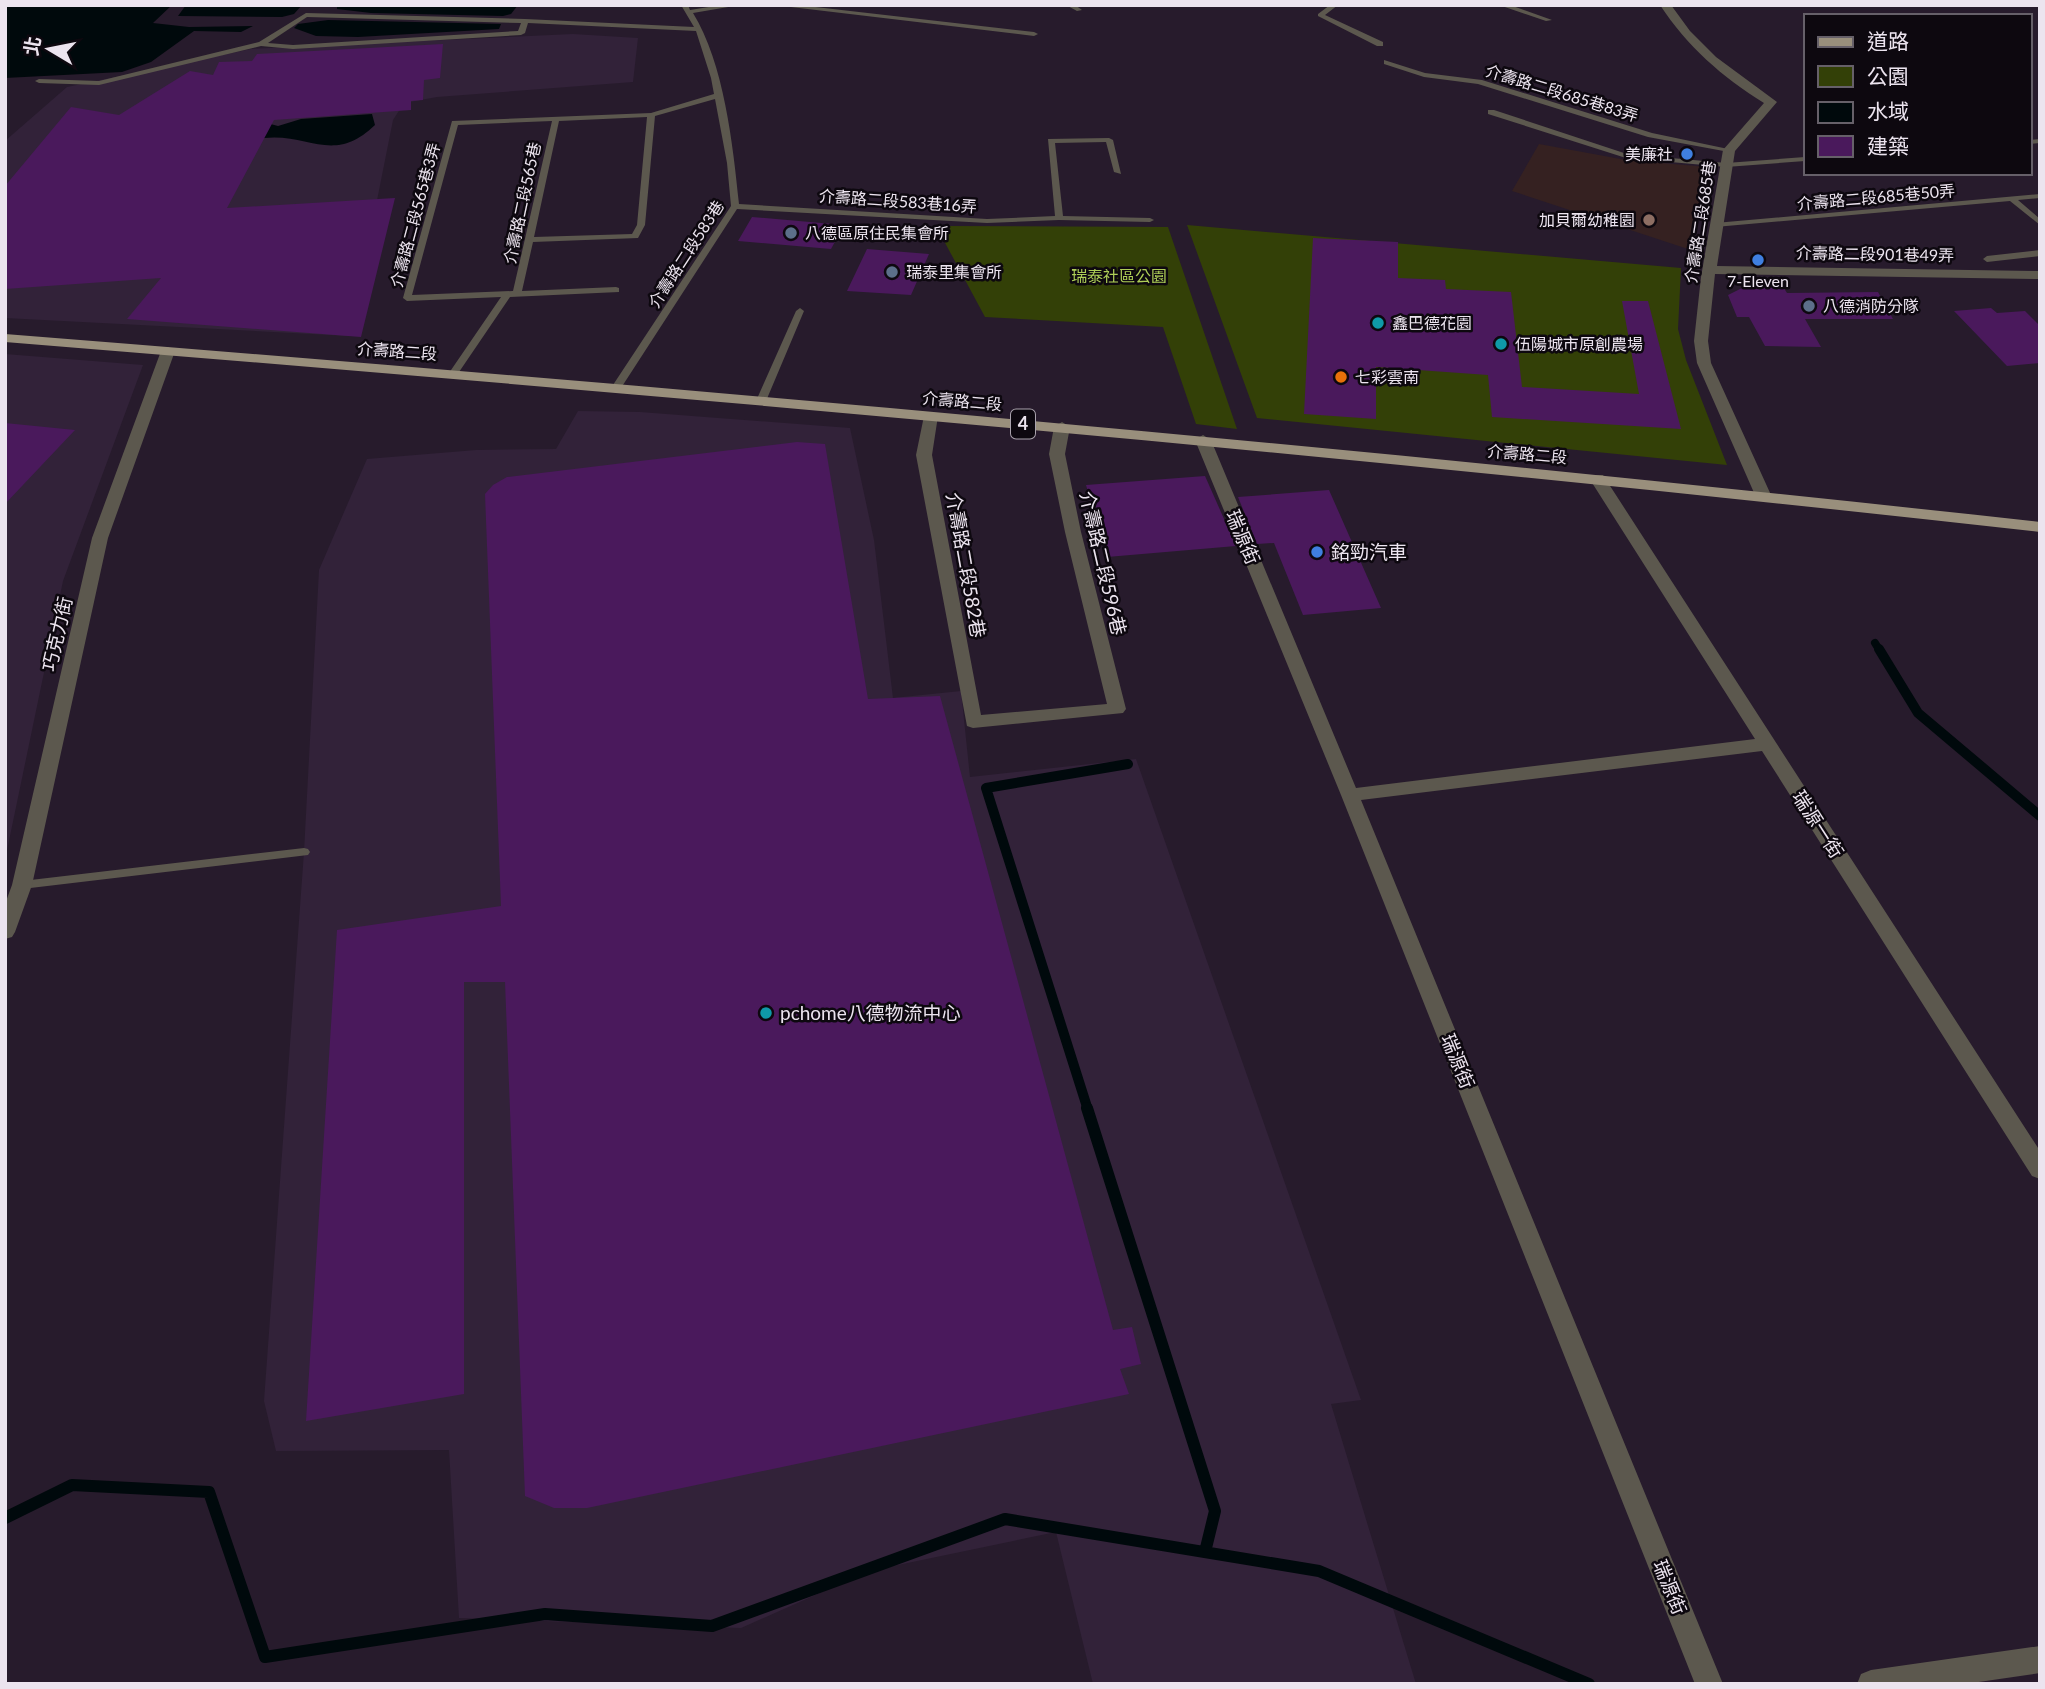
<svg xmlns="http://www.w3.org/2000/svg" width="2045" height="1689" font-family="Lato,'Noto Sans TC',sans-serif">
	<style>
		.built { fill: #322239 }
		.education { fill: #352121 }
		.green { fill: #334007 }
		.water { fill: #00090c }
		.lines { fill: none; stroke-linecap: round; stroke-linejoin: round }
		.stream-far2 { stroke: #00090c; stroke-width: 8 }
		.stream-far1 { stroke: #00090c; stroke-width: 10 }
		.stream { stroke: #00090c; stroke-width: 12 }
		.building { fill: #4a195c }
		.service { fill: #5c584e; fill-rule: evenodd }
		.minor { fill: #5c584e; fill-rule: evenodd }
		.primary { fill: #998f7c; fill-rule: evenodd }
		.shop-dot { fill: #3f7fe0; stroke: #0d080f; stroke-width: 2.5 }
		.education-dot { fill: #8d6e63; stroke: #0d080f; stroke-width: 2.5 }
		.service-dot { fill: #5c6f8a; stroke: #0d080f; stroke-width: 2.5 }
		.culture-dot { fill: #0f9aa8; stroke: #0d080f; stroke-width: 2.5 }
		.food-dot { fill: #e8710a; stroke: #0d080f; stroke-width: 2.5 }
		.labels { text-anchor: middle; stroke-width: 5; stroke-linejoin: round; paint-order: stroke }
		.far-street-label { font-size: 16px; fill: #ece4ef; stroke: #0d080f }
		.far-poi-label { font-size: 16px; fill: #ece4ef; stroke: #0d080f; text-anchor: start }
		.far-park-label { font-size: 16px; fill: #aece57; stroke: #0d080f }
		.shield { fill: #0d080f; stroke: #a9a2ac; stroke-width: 2 }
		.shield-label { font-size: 18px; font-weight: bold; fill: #ece4ef }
		.street-label { font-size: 19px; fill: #ece4ef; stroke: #0d080f }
		.poi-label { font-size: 19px; fill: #ece4ef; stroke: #0d080f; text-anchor: start }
	</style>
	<rect width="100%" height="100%" fill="#271b2c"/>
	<path class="built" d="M573 34 638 38 633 82 437 97 404 103 393 120 350 336 5 318V141L67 87 251 49Z
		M5 354 143 365 63 581 5 860Z
		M578 411 640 412 850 428 874 540 893 698 961 691 970 777 1136 759 1361 1400 1331 1404 1416 1684H1093L1056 1532 869 1571 741 1628 459 1618 449 1450 276 1451 264 1401 304 852 319 570 367 459 476 450 556 449Z"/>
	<path class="education" d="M1539 144 1626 160 1708 167 1691 250 1512 191Z"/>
	<path class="green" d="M1187 225 1681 268 1678 329 1686 360 1727 465 1257 418Z
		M936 226 1168 227 1237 429 1196 424 1163 327 985 317Z"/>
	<path class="water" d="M5 5H172L153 23 189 27 253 26 241 32 194 31 151 62 122 72 5 78Z
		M186 5H302L294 14 282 17 178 16Z
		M337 5H518L511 14 503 16 371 13 337 9Z
		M328 20 501 24 499 29 358 37 316 36 294 28 298 24Z
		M372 114 375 125C333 165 310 133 264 138L263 122 278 126 301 119Z"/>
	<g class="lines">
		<path class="stream-far2" d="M1875 643 1880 651"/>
		<path class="stream-far1" d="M1879 649 1918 713 2040 816
			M1088 1110 986 788 1128 764"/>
		<path class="stream" d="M1087 1108 1215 1511 1205 1552
			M5 1518 72 1485 209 1492 265 1657 545 1614 712 1626 1005 1519 1319 1571 1589 1684"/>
	</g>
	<path class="building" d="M443 44 440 78 424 80 423 100 411 101V110L274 120 227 208 395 198 361 337 127 319 161 278 5 289V186L71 107 119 115 190 71 213 75 219 62 252 61 257 54Z
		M752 217 844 225 831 249 738 241Z
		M1313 238 1398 242V278L1445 280 1446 289 1511 292 1522 387 1639 394 1622 301H1648L1681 429 1492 417 1488 375 1376 367V419L1304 414Z
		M867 249 929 254 911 295 847 291Z
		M1782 285 1787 293 1878 292 1893 319H1805L1821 347 1765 346 1749 317H1737L1728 295 1746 286Z
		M1991 308 1997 313 2025 311 2040 326V363L2007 366 1954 311Z
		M5 423 75 430 5 504Z
		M797 442 825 444 868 699 940 696 1113 1330 1132 1327 1141 1364 1120 1369 1129 1394 587 1508H554L525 1496 505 982H464V1394L306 1421 337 930 501 906 485 494 493 485 507 477Z
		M1205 476 1236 546 1107 557 1086 485Z
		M1329 490 1381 608 1303 615 1274 543 1257 544 1238 497Z"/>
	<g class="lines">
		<path class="service" d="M681 5H688L690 10 721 5H740L693 13C724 63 733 145 739 204L987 219 1055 216 1048 139 1109 138 1113 140 1121 174 1114 172 1106 142 1055 143 1063 216 1150 218 1154 220 1150 222 1059 220 987 223 737 209 621 388 619 390H613L611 388 731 206 727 163 715 99 655 116 645 225 638 238 533 242 522 291 616 287 619 288V292L510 297 457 375 454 376 449 373 501 297 407 301 403 298 452 121 651 113 714 94 711 78 696 31 528 23 525 33 521 35 293 49 261 46 99 85 39 83 35 81 39 79 99 81 259 42 306 13 525 19 694 27ZM307 17 521 23 518 31 293 45 268 43ZM647 117 637 225 632 234 534 237 559 121ZM552 121 513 291 412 295 458 125Z
			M774 5H798L1034 32 1038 34 1034 36Z
			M1066 5H1075L1082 10 1077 11Z
			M1330 5H1338L1325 15 1383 42V46H1377L1318 16V14Z
			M1499 5H1510L1552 20 1546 21Z
			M1384 60 1425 73 1482 80 1652 133 1733 150 1729 152 1648 137 1478 84 1424 77 1384 64Z
			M1488 110H1494L1627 154 1726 163 1805 157V161L1726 167 1626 158 1488 114Z
			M2040 139V143L2029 144V140Z
			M2040 194V198L2018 200 2040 219V225L2010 201 1715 227 1711 225 1715 223Z
			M2040 250V256L1987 262 1983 259 1987 256Z
			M800 308 804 311 766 401 761 404 758 403 756 401 796 311Z
			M304 848 308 849 310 852 308 855 22 889 16 885 22 881Z"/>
		<path class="minor" d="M1660 5H1671L1690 31 1716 57 1777 102 1735 151 1717 266 2040 271V279L1715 274 1708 341 1711 363 1771 495 1763 500 1755 495 1697 363 1694 341 1701 277 1723 150 1764 103C1722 77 1687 46 1660 5Z
			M168 347 175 351 108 538 32 885 15 932 12 937 5 939V904L12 885 92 538 161 351Z
			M931 412 938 416 932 455 981 715 1107 704 1065 532 1049 454 1054 427 1062 422 1070 427 1065 454 1081 532 1126 709 1123 713 973 728 967 726 916 455 924 416Z
			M1203 435 1211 440 1356 788 1755 739 1589 478 1591 475H1603L2040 1151V1179L2032 1176 1762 751 1361 800 1723 1684H1695L1341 795 1195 440Z
			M2040 1646V1673L1965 1684H1857L1861 1674 1871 1670Z"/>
		<path class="primary" d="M5 334C684 388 1363 447 2040 522V532C1363 456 684 397 5 342Z"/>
	</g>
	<g class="shop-dot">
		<circle cx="1687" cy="154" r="7"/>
		<circle cx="1758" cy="260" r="7"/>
		<circle cx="1317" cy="552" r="7"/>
	</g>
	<circle class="education-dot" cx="1649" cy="220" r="7"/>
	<g class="service-dot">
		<circle cx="791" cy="233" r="7"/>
		<circle cx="892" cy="272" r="7"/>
		<circle cx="1809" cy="306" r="7"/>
	</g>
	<g class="culture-dot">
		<circle cx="1378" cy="323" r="7"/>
		<circle cx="1501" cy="344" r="7"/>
		<circle cx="766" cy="1013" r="7"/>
	</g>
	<circle class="food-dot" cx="1341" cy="377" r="7"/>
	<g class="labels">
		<g class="far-street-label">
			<text transform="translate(1562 93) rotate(17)" y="6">介壽路二段685巷83弄</text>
			<text transform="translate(1876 197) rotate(-5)" y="6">介壽路二段685巷50弄</text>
			<text transform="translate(898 201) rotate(4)" y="6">介壽路二段583巷16弄</text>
			<text transform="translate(522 203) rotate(-78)" y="6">介壽路二段565巷</text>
			<text transform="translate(415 215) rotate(-75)" y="6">介壽路二段565巷3弄</text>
			<text transform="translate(1700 222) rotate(-81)" y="6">介壽路二段685巷</text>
			<text transform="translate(686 254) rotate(-57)" y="6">介壽路二段583巷</text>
			<text transform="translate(1875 254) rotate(1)" y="6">介壽路二段901巷49弄</text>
			<text transform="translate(397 351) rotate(4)" y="6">介壽路二段</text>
			<text transform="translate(962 401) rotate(5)" y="6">介壽路二段</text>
			<text transform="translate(1527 454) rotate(5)" y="6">介壽路二段</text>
		</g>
		<g class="far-poi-label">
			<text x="1673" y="160" text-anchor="end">美廉社</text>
			<text x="1635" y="226" text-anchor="end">加貝爾幼稚園</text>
			<text x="805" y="239">八德區原住民集會所</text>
			<text x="906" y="278">瑞泰里集會所</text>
			<text x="1758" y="287" text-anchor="middle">7-Eleven</text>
			<text x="1823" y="312">八德消防分隊</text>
			<text x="1392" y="329">鑫巴德花園</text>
			<text x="1515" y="350">伍陽城市原創農場</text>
			<text x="1355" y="383">七彩雲南</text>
		</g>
		<g class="far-park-label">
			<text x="1119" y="282">瑞泰社區公園</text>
		</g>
		<rect class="shield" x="1011" y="409.5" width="24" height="29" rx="5"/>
		<g class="shield-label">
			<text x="1023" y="430">4</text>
		</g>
		<g class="street-label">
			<text transform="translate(1243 537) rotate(67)" y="7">瑞源街</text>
			<text transform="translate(1103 563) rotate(77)" y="7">介壽路二段596巷</text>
			<text transform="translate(966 565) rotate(80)" y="7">介壽路二段582巷</text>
			<text transform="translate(57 634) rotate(-77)" y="7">巧克力街</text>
			<text transform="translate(1818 824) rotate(57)" y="7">瑞源一街</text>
			<text transform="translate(1458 1061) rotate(68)" y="7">瑞源街</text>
			<text transform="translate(1670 1587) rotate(68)" y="7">瑞源街</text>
		</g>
		<g class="poi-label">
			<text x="1331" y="559">銘勁汽車</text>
			<text x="780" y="1020">pchome八德物流中心</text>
		</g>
	</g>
	<rect width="2045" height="1689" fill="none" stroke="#ece4ef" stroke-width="14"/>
	<rect x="1804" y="14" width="228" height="161" fill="#0d080f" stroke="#666069" stroke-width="2"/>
	<rect x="1818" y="37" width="35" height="10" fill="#998f7c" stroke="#666069" stroke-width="2"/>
	<text x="1867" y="49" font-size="21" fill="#ece4ef">道路</text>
	<rect x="1818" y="66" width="35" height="21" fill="#334007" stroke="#666069" stroke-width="2"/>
	<text x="1867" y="84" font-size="21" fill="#ece4ef">公園</text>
	<rect x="1818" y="102" width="35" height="21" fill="#00090c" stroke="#666069" stroke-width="2"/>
	<text x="1867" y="119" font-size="21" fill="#ece4ef">水域</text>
	<rect x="1818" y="136" width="35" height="21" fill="#4a195c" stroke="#666069" stroke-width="2"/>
	<text x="1867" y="154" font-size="21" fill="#ece4ef">建築</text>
	<g transform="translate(49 49) rotate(280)" stroke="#0d080f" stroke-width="5" paint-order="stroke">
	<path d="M0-5L12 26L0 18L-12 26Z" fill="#ece4ef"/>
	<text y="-10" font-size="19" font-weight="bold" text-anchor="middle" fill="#ece4ef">北</text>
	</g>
</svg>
